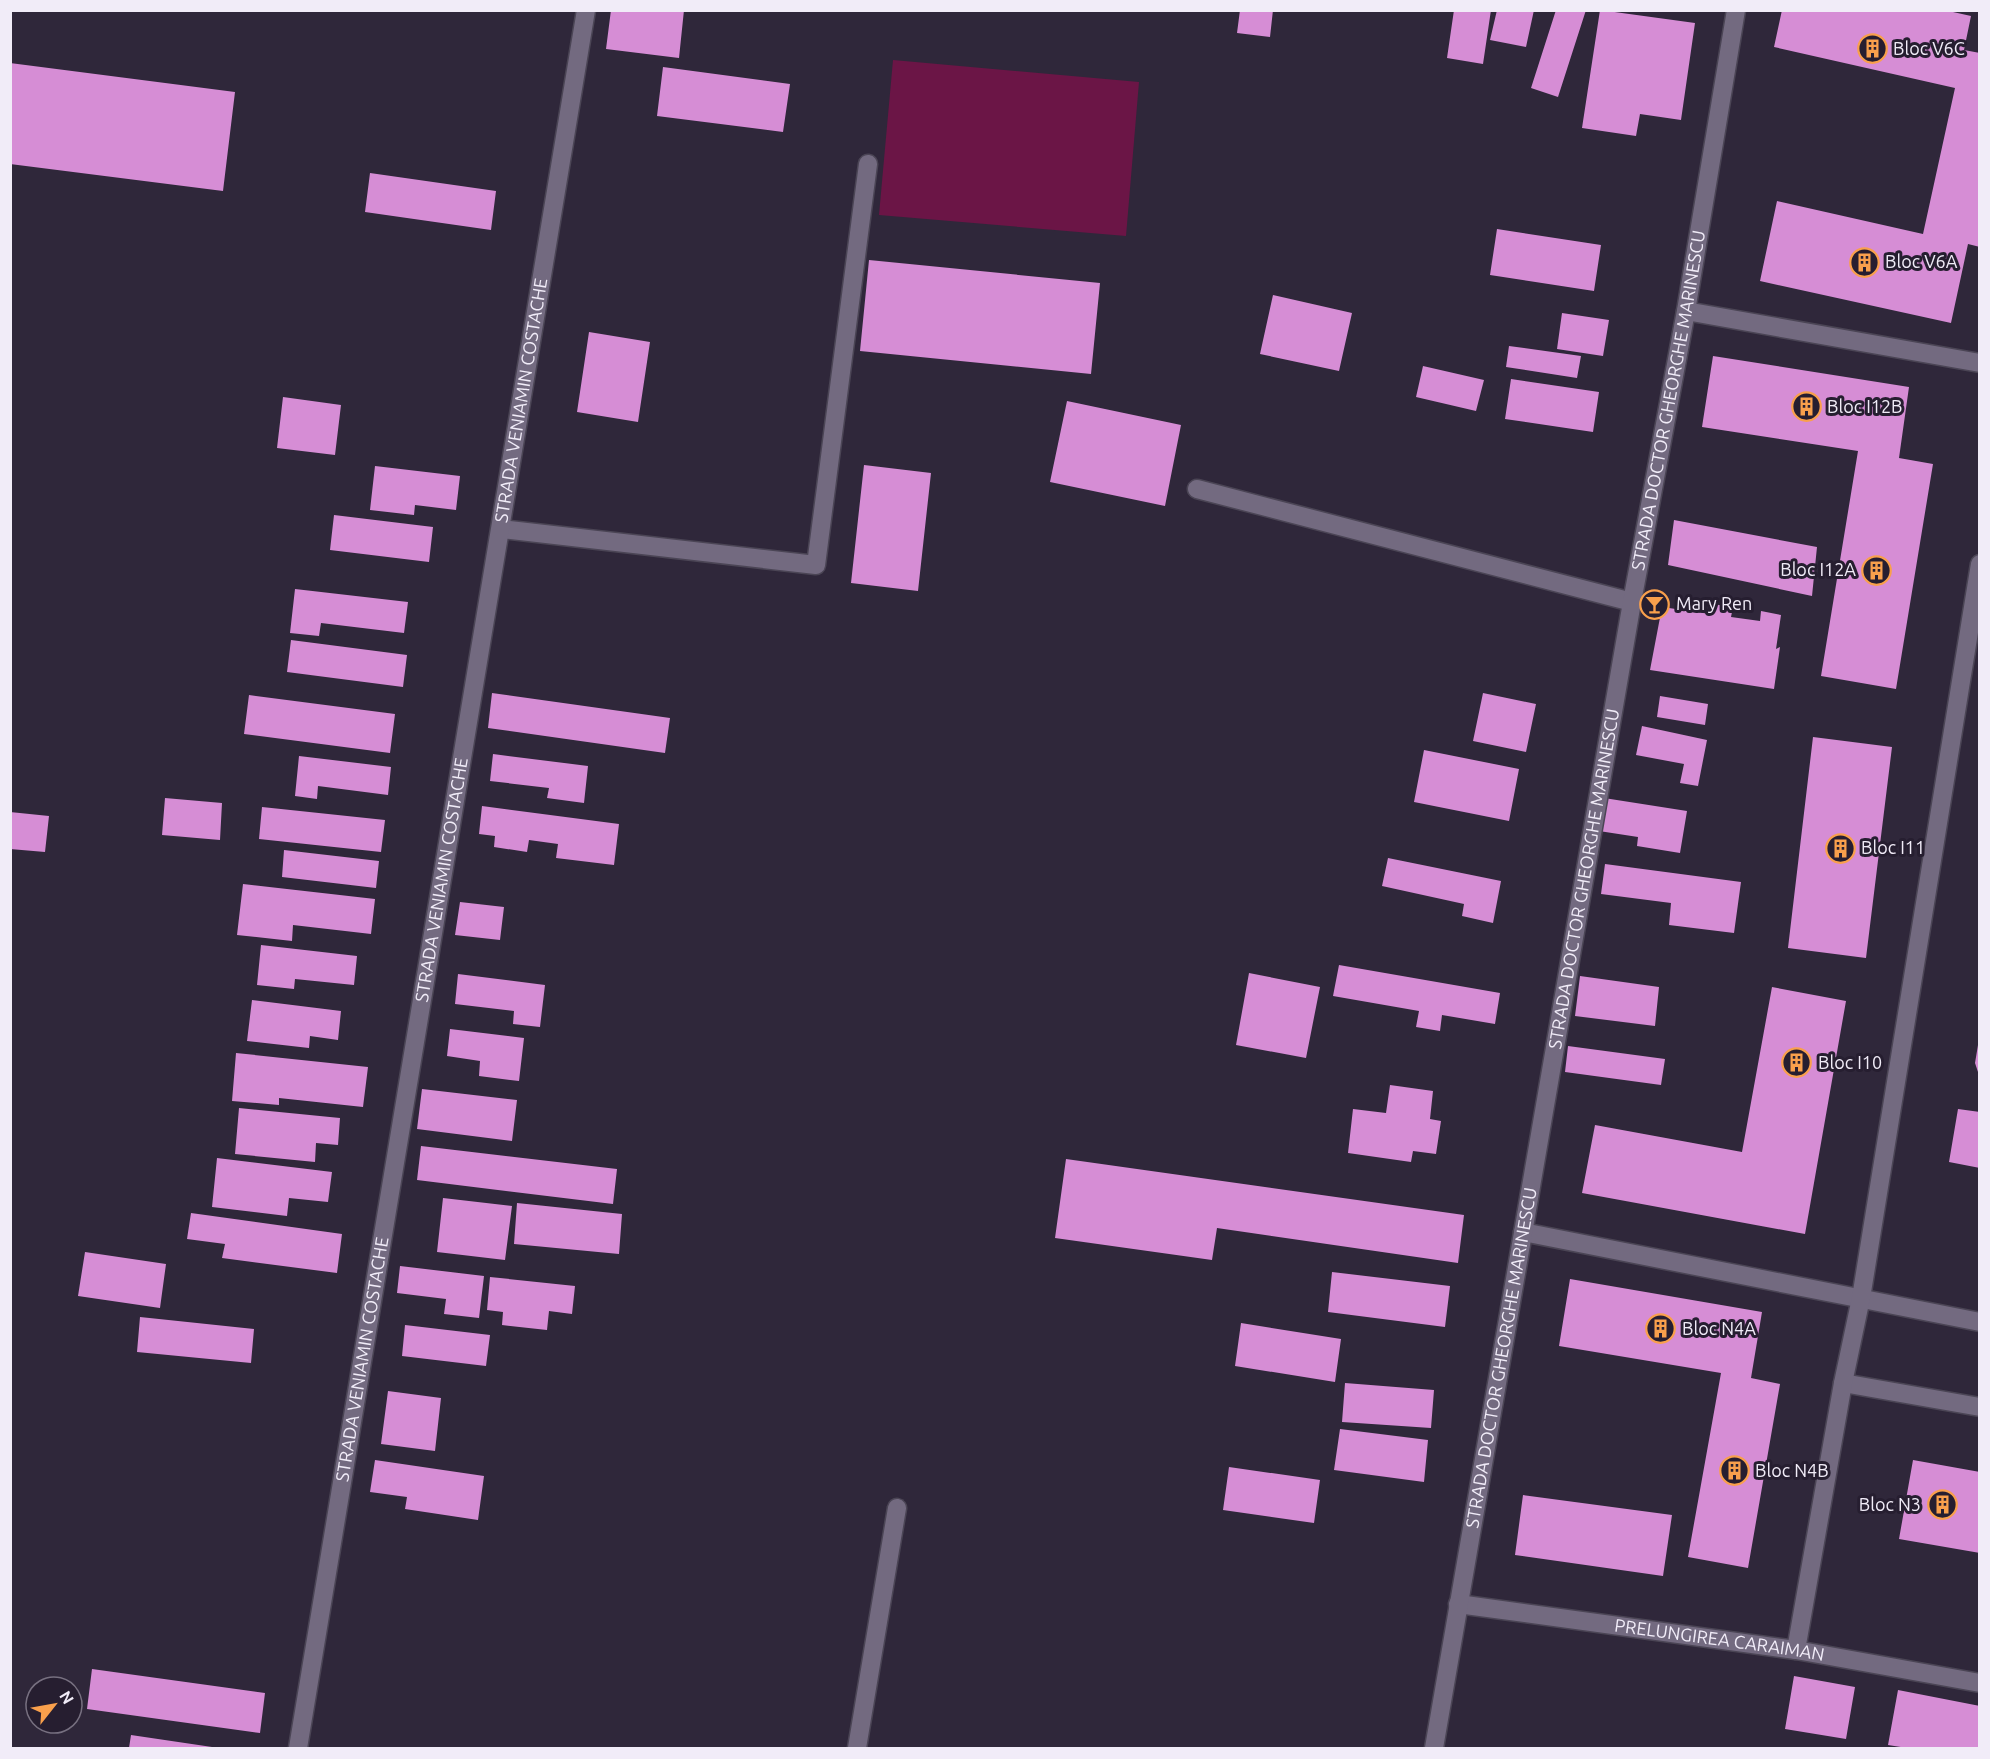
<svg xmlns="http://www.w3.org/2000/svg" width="1990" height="1759" font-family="Ubuntu,sans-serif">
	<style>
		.green { fill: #6b1546 }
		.building { fill: #d68dd5 }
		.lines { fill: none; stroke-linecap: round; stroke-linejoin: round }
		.lane-casing { stroke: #4b4555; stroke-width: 21 }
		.street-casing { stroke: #4b4555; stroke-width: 21 }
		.lane { stroke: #736a80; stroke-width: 18 }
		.street { stroke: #736a80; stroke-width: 18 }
		.labels { text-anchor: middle; stroke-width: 6; stroke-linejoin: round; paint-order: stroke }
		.poi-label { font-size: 18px; fill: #f1ecf8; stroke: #261e30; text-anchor: start }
		.street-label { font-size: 18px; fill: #f1ecf8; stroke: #261e30 }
	</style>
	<rect width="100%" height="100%" fill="#2f273a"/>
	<path class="green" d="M893 60 1139 82 1126 236 879 215Z"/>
	<path class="building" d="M611 10H684L679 58 606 49Z
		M1240 10H1273L1270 37 1237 33Z
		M1454 10H1491L1483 64 1447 58Z
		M1497 10H1534L1526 47 1490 40Z
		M1556 10H1586L1558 97 1531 88Z
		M1600 10 1695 23 1681 120 1640 114 1636 136 1582 128Z
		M1782 10H1944L1971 16 1964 50 1980 53V247L1968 244 1951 323 1760 281 1777 201 1923 234 1955 88 1774 47Z
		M10 63 235 92 223 191 10 164Z
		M663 67 790 84 783 132 657 116Z
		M370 173 496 191 491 230 365 212Z
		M1497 229 1601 245 1594 291 1490 275Z
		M869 260 1100 283 1091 374 860 351Z
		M1273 295 1352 313 1339 371 1260 354Z
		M1562 313 1609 320 1603 356 1557 349Z
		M589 332 650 342 638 422 577 412Z
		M1509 346 1581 356 1577 378 1506 367Z
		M1713 356 1909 387 1899 458 1933 464 1896 689 1821 676 1858 451 1702 427Z
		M1423 366 1484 380 1476 411 1416 397Z
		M1511 379 1599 392 1593 432 1505 419Z
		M283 397 341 405 335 455 277 448Z
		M1067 401 1181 425 1165 506 1050 482Z
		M864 465 931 473 918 591 851 583Z
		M375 466 460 476 456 510 415 505 414 515 370 510Z
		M334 515 433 527 429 562 330 550Z
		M1674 520 1817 547 1812 596 1668 565Z
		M295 589 408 602 404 633 321 623 319 636 290 633Z
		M1712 604 1733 607 1731 617 1760 621 1761 611 1781 615 1776 649 1780 647 1774 689 1650 670 1662 607 1710 614Z
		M291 640 407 655 403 687 287 672Z
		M492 693 670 718 665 753 488 728Z
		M1483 693 1536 704 1526 752 1473 741Z
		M249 695 395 714 390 753 244 734Z
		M1660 696 1708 704 1705 725 1657 717Z
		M1642 726 1707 740 1698 786 1680 783 1684 764 1636 755Z
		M1813 737 1892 747 1866 958 1788 948Z
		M1424 750 1519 769 1509 821 1414 802Z
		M493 754 588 766 584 803 547 798 549 788 490 781Z
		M299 756 391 767 388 795 318 786 317 799 295 796Z
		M165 798 222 803 220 840 162 835Z
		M1604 798 1687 811 1680 853 1637 846 1638 837 1599 831Z
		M482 806 619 824 614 865 556 858 558 844 529 840 527 852 494 847 495 836 479 834Z
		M262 807 385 820 381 852 259 839Z
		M10 812 49 816 45 852 10 849Z
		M284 850 379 861 376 888 282 877Z
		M1388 858 1501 881 1493 923 1462 916 1464 904 1382 886Z
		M1605 864 1741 882 1734 933 1669 925 1671 903 1601 894Z
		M243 884 375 899 371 934 293 925 292 941 237 935Z
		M460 902 504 907 500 940 455 935Z
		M261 945 357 956 354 985 295 979 294 989 257 985Z
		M1339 965 1500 993 1495 1024 1442 1015 1440 1031 1416 1027 1419 1011 1333 996Z
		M1249 973 1320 987 1306 1058 1236 1045Z
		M458 974 545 985 540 1027 513 1024 514 1011 455 1004Z
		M1580 976 1659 987 1655 1026 1575 1016Z
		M1772 987 1846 1001 1805 1234 1582 1193 1595 1125 1742 1152Z
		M252 1000 341 1011 338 1040 310 1036 309 1048 247 1041Z
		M450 1029 524 1038 519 1081 479 1076 480 1061 447 1056Z
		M1978 1045H1980L1979 1075 1975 1063Z
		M1568 1046 1665 1059 1661 1085 1565 1072Z
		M236 1053 368 1067 363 1107 279 1098V1105L232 1101Z
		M1390 1085 1433 1091 1430 1119 1441 1121 1436 1154 1413 1151 1411 1162 1348 1153 1353 1109 1386 1113Z
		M422 1089 517 1100 512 1141 417 1129Z
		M239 1108 340 1118 338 1145 316 1143 315 1162 235 1154Z
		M1958 1109 1980 1112V1168L1949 1162Z
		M421 1146 617 1169 613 1204 417 1180Z
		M217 1158 332 1172 328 1202 289 1198 287 1216 212 1207Z
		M1066 1159 1464 1215 1458 1263 1217 1228 1212 1260 1055 1238Z
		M443 1198 512 1206 505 1260 437 1252Z
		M517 1203 622 1214 619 1254 514 1244Z
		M191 1213 342 1234 337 1273 222 1258 225 1244 187 1239Z
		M85 1252 166 1264 160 1308 78 1296Z
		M400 1266 484 1276 479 1318 444 1314 446 1299 397 1293Z
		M1332 1272 1450 1286 1445 1327 1328 1312Z
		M490 1277 575 1286 572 1314 549 1311 547 1330 502 1325 503 1312 487 1310Z
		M1570 1279 1762 1312 1751 1378 1780 1384 1748 1568 1688 1557 1721 1373 1559 1346Z
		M140 1317 254 1329 251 1363 137 1352Z
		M1241 1323 1341 1339 1335 1382 1235 1366Z
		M405 1325 490 1335 486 1366 402 1356Z
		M1345 1383 1434 1390 1431 1428 1342 1422Z
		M388 1391 441 1398 435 1451 381 1444Z
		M1340 1429 1428 1440 1424 1482 1334 1470Z
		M375 1460 484 1476 478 1520 405 1509 407 1497 370 1492Z
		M1913 1460 1980 1472V1553L1899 1539Z
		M1229 1467 1320 1480 1314 1523 1223 1510Z
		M1523 1495 1672 1515 1663 1576 1515 1555Z
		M92 1669 265 1693 260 1733 87 1709Z
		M1794 1676 1855 1687 1846 1739 1785 1729Z
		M1898 1690 1980 1706 1978 1748H1907L1888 1745Z
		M131 1735 212 1747V1748H129Z"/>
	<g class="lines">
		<defs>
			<path id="lane" d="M1686 311 1980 363
				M1197 489 1632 602
				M501 529 816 565 868 164
				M1843 1383 1980 1407"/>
			<g id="street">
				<path d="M1523 1232 1980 1322"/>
				<path id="s1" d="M1458 1604 1796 1650 1980 1683"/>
				<path d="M1796 1650 1843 1383 1861 1298 1980 564"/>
				<path id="s2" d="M298 1748 586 10"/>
				<path d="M857 1748 897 1508"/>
				<path id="s3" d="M1434 1748 1632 602 1686 311 1736 10"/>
			</g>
		</defs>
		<use href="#lane" class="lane-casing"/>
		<use href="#street" class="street-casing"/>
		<use href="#lane" class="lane"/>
		<use href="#street" class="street"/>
	</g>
	<defs>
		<symbol id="building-ring" viewBox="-11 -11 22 22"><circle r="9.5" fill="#261e30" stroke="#f9a04c" stroke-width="1.5"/><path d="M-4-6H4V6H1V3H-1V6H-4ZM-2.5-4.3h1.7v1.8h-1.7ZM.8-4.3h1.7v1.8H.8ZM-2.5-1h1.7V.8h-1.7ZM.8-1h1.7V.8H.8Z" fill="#f9a04c"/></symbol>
		<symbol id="bar-ring" viewBox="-11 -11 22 22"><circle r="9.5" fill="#261e30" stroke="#f9a04c" stroke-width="1.5"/><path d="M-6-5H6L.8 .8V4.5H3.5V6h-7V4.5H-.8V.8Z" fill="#f9a04c"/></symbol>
	</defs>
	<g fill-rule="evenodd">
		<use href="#building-ring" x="1856" y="32" width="33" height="33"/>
		<use href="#building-ring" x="1848" y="246" width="33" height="33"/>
		<use href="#building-ring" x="1790" y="390" width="33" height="33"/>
		<use href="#building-ring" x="1860" y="554" width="33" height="33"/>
		<use href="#bar-ring" x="1638" y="588" width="33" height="33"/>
		<use href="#building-ring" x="1824" y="832" width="33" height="33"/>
		<use href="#building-ring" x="1780" y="1046" width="33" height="33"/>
		<use href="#building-ring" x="1644" y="1312" width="33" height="33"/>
		<use href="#building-ring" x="1718" y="1454" width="33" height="33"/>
		<use href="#building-ring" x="1926" y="1488" width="33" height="33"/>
	</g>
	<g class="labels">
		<g class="poi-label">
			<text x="1893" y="55">Bloc V6C</text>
			<text x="1885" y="268">Bloc V6A</text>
			<text x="1827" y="413">Bloc I12B</text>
			<text x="1856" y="576" text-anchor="end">Bloc I12A</text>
			<text x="1676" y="610">Mary Ren</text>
			<text x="1861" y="854">Bloc I11</text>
			<text x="1818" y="1069">Bloc I10</text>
			<text x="1682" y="1335">Bloc N4A</text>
			<text x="1755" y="1477">Bloc N4B</text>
			<text x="1921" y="1511" text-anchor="end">Bloc N3</text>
		</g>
		<g class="street-label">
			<text dy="6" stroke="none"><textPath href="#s2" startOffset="1366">STRADA VENIAMIN COSTACHE</textPath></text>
			<text dy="6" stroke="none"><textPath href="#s3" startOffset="1368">STRADA DOCTOR GHEORGHE MARINESCU</textPath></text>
			<text dy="6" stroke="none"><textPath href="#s3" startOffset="882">STRADA DOCTOR GHEORGHE MARINESCU</textPath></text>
			<text dy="6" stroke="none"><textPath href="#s2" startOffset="880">STRADA VENIAMIN COSTACHE</textPath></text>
			<text dy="6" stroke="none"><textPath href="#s3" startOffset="396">STRADA DOCTOR GHEORGHE MARINESCU</textPath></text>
			<text dy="6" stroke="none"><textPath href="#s2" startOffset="394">STRADA VENIAMIN COSTACHE</textPath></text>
			<text dy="6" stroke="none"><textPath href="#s1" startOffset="264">PRELUNGIREA CARAIMAN</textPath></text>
		</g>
	</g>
	<rect width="1990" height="1759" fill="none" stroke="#f1ecf8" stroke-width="24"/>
	<g transform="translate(54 1705) rotate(59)"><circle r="28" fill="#261e30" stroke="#777080" stroke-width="1.5"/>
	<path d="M0-4.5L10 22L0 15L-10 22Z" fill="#f9a04c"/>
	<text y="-9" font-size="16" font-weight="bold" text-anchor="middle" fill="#f1ecf8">N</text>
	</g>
</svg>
